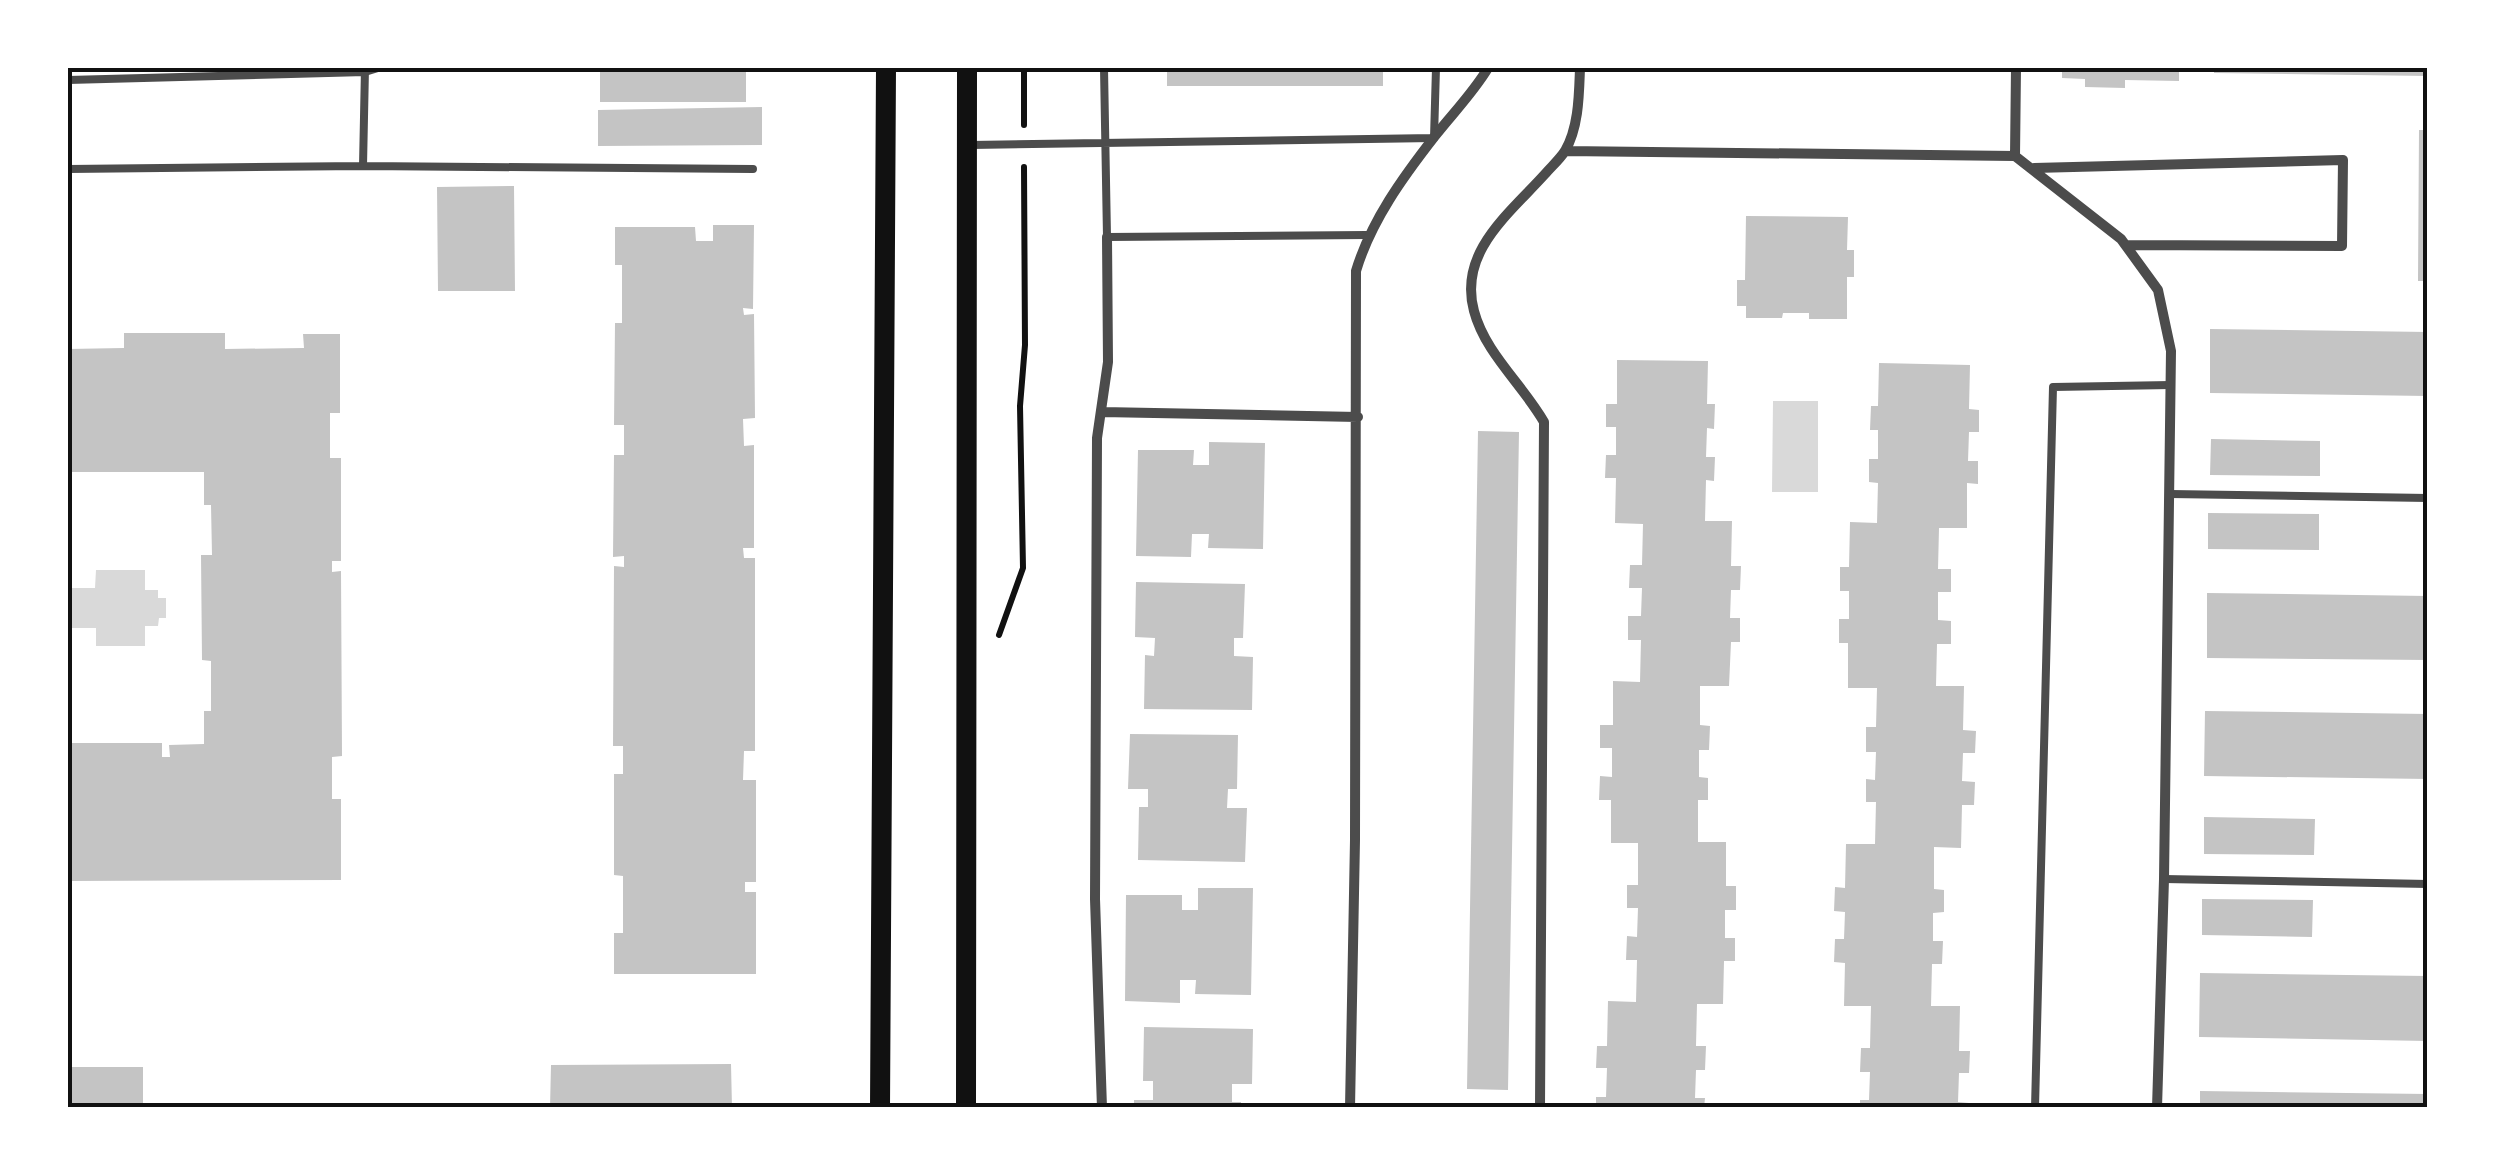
<svg xmlns="http://www.w3.org/2000/svg" width="2495" height="1175" font-family="'Exo 2',sans-serif">
	<style>
		.water { fill: #d9d9d9 }
		.building { fill: #c4c4c4 }
		.lines { fill: none; stroke-linecap: round; stroke-linejoin: round }
		.path { stroke: #111; stroke-width: 6 }
		.service { stroke: #4c4c4c; stroke-width: 8 }
		.minor { stroke: #4c4c4c; stroke-width: 10 }
		.secondary { stroke: #111; stroke-width: 20 }
		.neatline { fill: none; stroke: #111; stroke-width: 4 }
	</style>
	<rect width="100%" height="100%" fill="#fff"/>
	<path class="water" d="M1773 401H1818V492H1772Z
		M96 570H145V590H158V598H166V618H159L158 626H145V646H96V628H68V588H95Z"/>
	<path class="building" d="M600 68H746V102H600Z
		M1167 68H1383V86H1167Z
		M2062 68H2179V81L2125 80V88L2085 87V79L2062 78Z
		M2214 68H2428V76L2214 73Z
		M762 107V145L598 146V110Z
		M2419 130H2428V281H2418Z
		M514 186 515 291H438L437 187Z
		M1746 216 1848 217 1847 250H1854V277H1847V319H1809V313H1783L1782 318H1746V306H1737V280H1745Z
		M713 225H754L753 309 743 308 744 315 754 314 755 418 743 419 744 446 754 445V548H743L744 558H755V751H744L743 780H756V882H745V892H756V974H614V933H623V876L614 875V774H623V746H613L614 566 624 567V556L613 557 614 455H624V425H614L615 323H622V265H615V227H695L696 241H713Z
		M2210 329 2428 332V396L2210 393Z
		M124 333H225V349L304 348 303 334H340V413H330V458H341V561H332V572L341 571 342 756 332 757V799H341V880L68 881V743H162V757H170L169 745 204 744V711H211V661L202 660 201 555H212L211 505H204V472H68V349L124 348Z
		M1617 360 1708 361 1707 404H1715L1714 429 1707 428 1706 457H1715L1714 481 1706 480 1705 521H1732L1731 566H1741L1740 590H1731L1730 618H1740V642H1731L1729 686H1700V725L1710 726 1709 750H1699V777L1708 778V800H1698V842H1726V886H1736V910H1725V938H1735V961H1724L1723 1004H1697L1696 1046H1706L1705 1070H1696L1695 1098H1705L1704 1108H1596V1097H1606L1607 1068H1596L1597 1046H1607L1608 1001 1636 1002 1637 960H1626L1627 936 1637 937 1638 908H1627V885H1638V843H1611V800H1599L1600 776 1612 777V748H1600V725H1613V681L1640 682 1641 640H1628V616H1641L1642 588H1629L1630 565H1642L1643 524 1615 523 1616 478H1605L1606 455H1616V427H1606V404H1617Z
		M1879 363 1970 365 1969 409 1979 410V432H1969L1968 461H1978V484L1967 483V528H1939L1938 569H1951V592H1938V620L1951 621V644H1937L1936 686H1964L1963 730 1976 731 1975 753H1963L1962 781 1975 782 1974 805H1962L1961 848 1934 847V889L1944 890V912L1933 913V941H1943L1942 964H1932L1931 1006H1960L1959 1051H1970L1969 1073H1959L1958 1102 1969 1103V1108H1860V1100H1869L1870 1072H1860L1861 1048H1870L1871 1006H1844L1845 963 1834 962 1835 939H1844L1845 912 1834 911 1835 887 1845 888 1846 844H1875L1876 802H1866V779L1875 780 1876 752H1866V727H1876L1877 688H1848V643H1839V619H1849V591H1840V567H1849L1850 522 1877 523 1878 483 1869 482V459H1878V430H1870L1871 406H1878Z
		M1478 431 1519 432 1508 1090 1467 1089Z
		M2211 439 2320 441V476L2210 475Z
		M1209 442 1265 443 1263 549 1208 548 1209 534H1192L1191 557 1136 556 1138 450H1194L1193 465H1209Z
		M2208 513 2319 514V550L2208 549Z
		M1136 582 1245 584 1243 638H1234V656L1253 657 1252 710 1144 709 1145 655 1154 656 1155 638 1135 637Z
		M2207 593 2428 596V660L2207 658Z
		M2205 711 2428 714V779L2204 776Z
		M1130 734 1238 735 1237 789H1228L1227 808H1247L1245 862 1138 860 1139 807H1148V789H1128Z
		M2204 817 2315 819 2314 855 2204 854Z
		M1198 888H1253L1251 995 1195 994 1196 980H1180V1003L1125 1001 1126 895H1182V910H1198Z
		M2202 899 2313 900 2312 937 2202 935Z
		M2200 973 2428 976V1041L2199 1037Z
		M1144 1027 1253 1029 1252 1084H1232V1102H1241V1108H1134V1100H1153V1081H1143Z
		M731 1064 732 1108H550L551 1065Z
		M68 1067H143V1108H68Z
		M2200 1091 2428 1094V1108H2200Z"/>
	<g class="lines">
		<path class="path" d="M1024 68V125
			M999 635 1023 568 1020 406 1025 345 1024 167"/>
		<path class="service" d="M1104 68 1107 237 1367 235
			M68 80 365 72 378 68
			M971 145 1434 138 1436 68
			M363 166 753 169
			M68 169 363 166 365 68
			M2170 494 2428 498
			M2164 879 2428 884
			M2035 1108 2053 387 2171 385"/>
		<path class="minor" d="M1565 151 2015 156
			M2015 156 2121 239 2158 290 2171 351 2164 879 2157 1108
			M2015 156 2016 68
			M2034 168 2343 160 2342 246 2126 245
			M1102 412 1358 417
			M1102 1108 1095 899 1097 438 1108 362 1107 237
			M1350 1108 1355 840 1356 271C1371 221 1403 177 1435 136 1453 113 1473 93 1488 68
			M1540 1108 1544 422C1523 385 1485 353 1474 311 1458 252 1509 214 1545 174 1551 167 1560 159 1565 151 1579 127 1579 94 1580 68"/>
		<path class="secondary" d="M880 1108 886 68
			M966 1108 967 68"/>
	</g>
	<rect width="2495" height="1175" fill="none" stroke="#ffffff" stroke-width="140"/>
	<rect x="70" y="70" width="2355" height="1035" class="neatline"/>
</svg>
